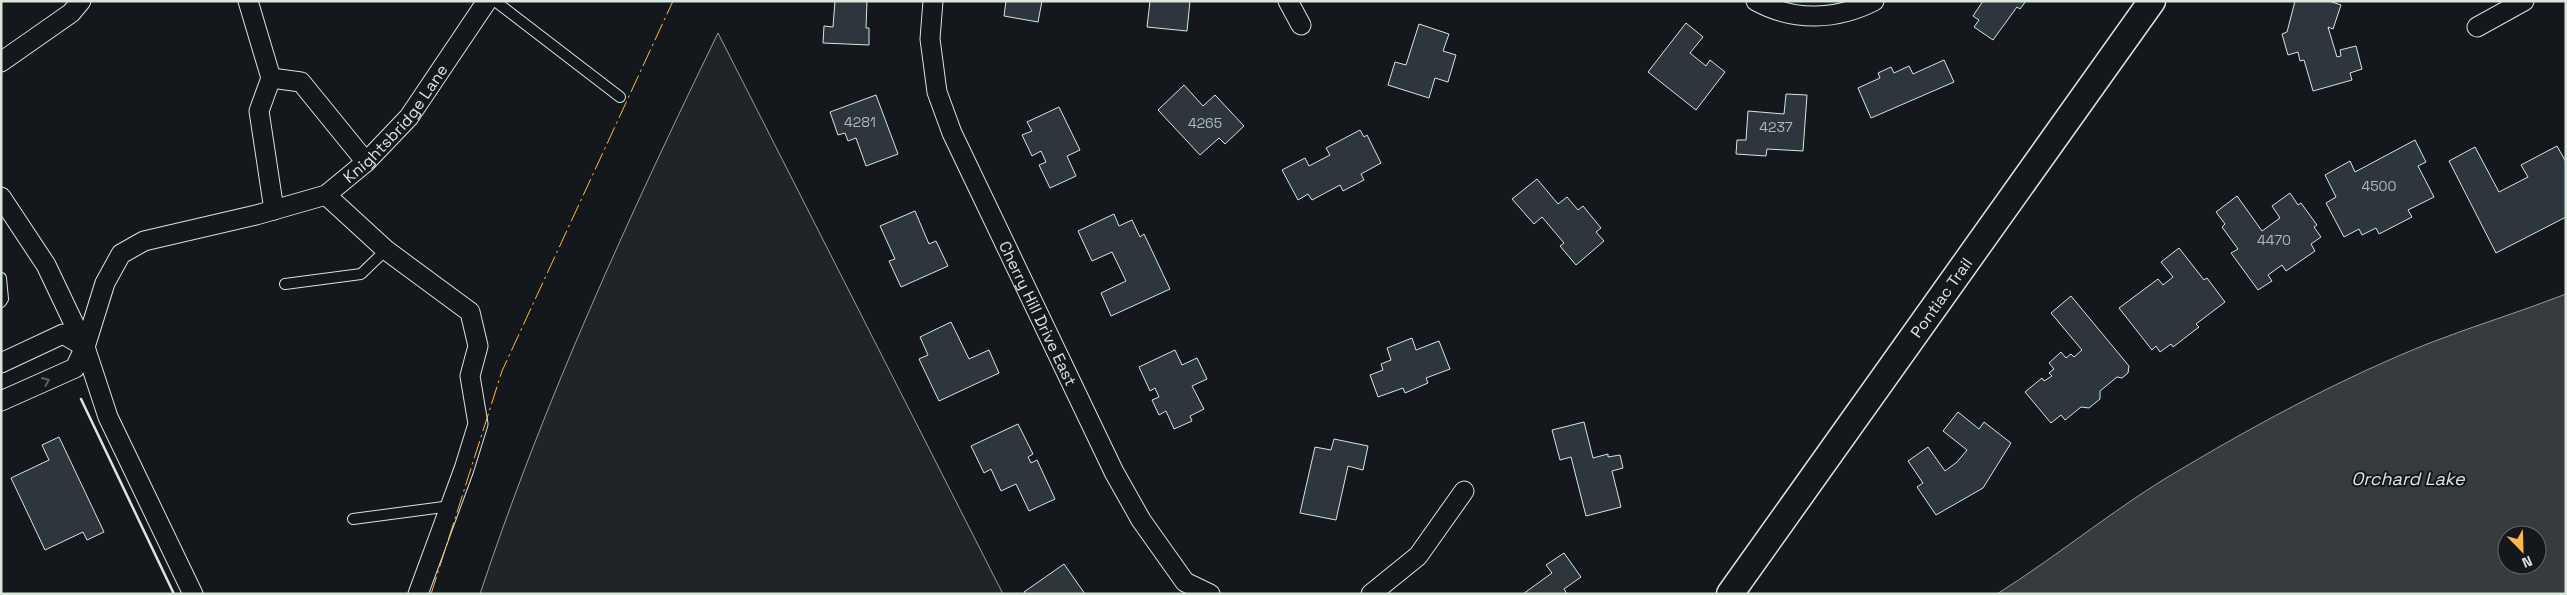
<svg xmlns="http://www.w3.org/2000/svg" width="2567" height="595" font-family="'Space Grotesk',sans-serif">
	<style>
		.green { fill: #202428; stroke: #939e99 }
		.water { fill: #363b3e; stroke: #939e99; fill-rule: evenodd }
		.building { fill: #2c363c; stroke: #d8e6dc }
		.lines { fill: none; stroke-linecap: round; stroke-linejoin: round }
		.service-casing { stroke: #d8e6dc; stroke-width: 12 }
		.minor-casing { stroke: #d8e6dc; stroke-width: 21 }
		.secondary-casing { stroke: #d8e6dc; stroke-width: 29 }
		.service { stroke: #14181c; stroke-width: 10 }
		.minor { stroke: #14181c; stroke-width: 19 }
		.secondary { stroke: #14181c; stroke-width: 26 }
		.wall { stroke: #d8e6dc; stroke-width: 2.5 }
		.power { stroke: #ffb74d; stroke-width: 1; stroke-dasharray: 18 4 2.5 4; stroke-linecap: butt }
		.oneway { stroke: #59605f }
		.labels { text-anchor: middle; stroke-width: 4; stroke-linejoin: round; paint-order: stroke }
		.number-label { font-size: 14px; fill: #adbab4 }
		.street-label { font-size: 16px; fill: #d8e6dc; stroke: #14181c }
		.water-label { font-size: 18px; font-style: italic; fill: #d8e6dc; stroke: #14181c }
	</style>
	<rect width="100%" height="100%" fill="#14181c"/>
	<path class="green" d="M718 33 1003 594H480C544 401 629 216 718 33Z"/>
	<path class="water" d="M2566 294V594H1997C2062 553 2121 503 2188 465 2264 420 2345 377 2427 344 2473 326 2520 312 2566 294ZM2507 535H2537V565H2507Z"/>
	<path class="building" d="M835 1H867L866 28H869V45L823 43 824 26 833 27Z
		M1006 1H1042L1038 22 1004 16Z
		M1150 1H1190L1187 31 1147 27Z
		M1983 1H2026L2020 9 2017 7 1993 40 1974 27 1979 20 1973 16Z
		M2295 1H2329L2341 5 2333 29 2328 27 2337 57 2341 56 2340 50 2356 46 2362 69 2350 73 2352 80 2313 91 2304 60 2300 61 2298 52 2288 55 2282 34 2287 32Z
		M1686 23 1703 37 1690 53 1706 66 1710 60 1725 72 1696 110 1648 72Z
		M1419 24 1449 34 1443 51 1456 55 1448 82 1435 78 1429 98 1388 85 1395 62 1406 65Z
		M1944 60 1954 82 1871 118 1858 88 1880 78 1878 73 1891 67 1894 73 1909 66 1913 74Z
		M1184 85 1203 106 1215 95 1244 126 1225 144 1219 138 1200 155 1158 110Z
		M1786 94 1807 95 1803 151 1767 149 1766 156 1736 154 1737 140H1746L1748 111 1784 114Z
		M876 95 898 154 866 166 856 138 848 141 845 133 838 135 830 112Z
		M1059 107 1080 150 1067 156 1076 176 1050 188 1039 165 1046 162 1041 151 1032 156 1022 135 1032 131 1027 122Z
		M1360 130 1364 137 1367 135 1381 163 1361 174 1364 180 1343 191 1340 185 1312 200 1308 194 1298 200 1282 170 1305 158 1309 166 1330 155 1326 148Z
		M2415 140 2426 162 2418 166 2434 197 2408 210 2412 217 2379 234 2376 228 2362 235 2359 229 2344 237 2326 203 2336 197 2325 175 2350 161 2355 172Z
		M2557 146 2566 162V217L2496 253 2449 161 2475 147 2499 192 2528 177 2521 165Z
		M1537 179 1558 204 1567 197 1578 210 1583 206 1601 228 1596 232 1604 241 1576 265 1560 246 1564 243 1542 217 1534 224 1512 199Z
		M2290 193 2298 205 2301 203 2317 225 2314 227 2321 237 2311 244 2315 251 2286 271 2282 265 2268 275 2272 281 2258 290 2231 253 2238 249 2222 227 2225 224 2216 212 2237 196 2262 231 2280 218 2272 206Z
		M915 211 929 244 936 241 948 266 901 287 889 261 895 259 880 226Z
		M1114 214 1119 226 1132 220 1140 237 1144 234 1170 289 1111 316 1101 293 1126 281 1112 252 1092 261 1078 231Z
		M2179 248 2204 280 2207 278 2225 302 2196 324 2199 327 2173 347 2171 344 2160 352 2156 346 2152 350 2119 308 2158 279 2163 285 2173 277 2161 262Z
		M2071 296 2129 366 2128 373 2122 378 2117 377 2100 391V399L2089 408 2081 407 2065 420 2061 415 2051 423 2025 392 2042 378 2044 381 2052 376 2049 373 2054 369 2049 363 2061 352 2066 358 2071 354 2074 357 2082 350 2051 313Z
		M951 322 969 359 989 350 999 373 939 401 919 359 928 355 920 337Z
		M1412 338 1416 350 1439 341 1450 369 1426 378 1428 383 1405 393 1403 388 1378 397 1370 375 1383 370 1381 364 1391 360 1387 348Z
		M1175 350 1182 365 1197 358 1207 379 1192 386 1204 409 1190 416 1192 421 1174 429 1166 411 1159 415 1152 400 1159 397 1155 388 1150 391 1139 367Z
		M1958 412 1979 429 1984 422 2011 443 1983 488 1936 515 1917 487 1923 483 1908 461 1928 447 1945 471 1957 462 1967 450 1943 431Z
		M1584 422 1593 458 1608 454V457L1620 455 1623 468 1612 471 1621 507 1586 516 1571 457 1560 460 1552 430Z
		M1018 424 1033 454 1028 457 1031 463 1037 460 1055 499 1029 511 1016 484 1001 491 991 469 984 473 971 446Z
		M59 437 104 532 87 540 83 532 45 550 11 478 49 460 42 445Z
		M1334 439 1368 446 1363 470 1348 466 1336 520 1300 513 1315 447 1331 450Z
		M1564 553 1581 577 1564 589 1567 594H1523L1552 573 1546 565Z
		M1064 564 1085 594H1025L1024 592Z"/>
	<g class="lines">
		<defs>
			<path id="service" d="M495 1 620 97
				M1 278 3 299 1 302
				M285 284 361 274 386 250
				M353 519 451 506"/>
			<g id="minor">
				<path d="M248 1 271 78 259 111 274 210"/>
				<path id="s1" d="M933 1 930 39 937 92 952 133 1114 472 1141 520 1185 582 1210 594"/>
				<path d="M1288 1 1301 25"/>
				<path d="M1756 1C1794 22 1837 20 1874 1"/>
				<path d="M2477 27 2524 1"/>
				<path d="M1 62 71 13 81 1"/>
				<path d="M271 78 301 82 366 162"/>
				<path d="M326 195 386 250 470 312 478 346 470 376 478 424 464 469 418 594"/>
				<path d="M1 197 46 265 85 347 108 417 193 594"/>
				<path d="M1 363 63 334 85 347"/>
				<path id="s2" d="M1 401 75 368 85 347 105 283 121 254 144 241 256 215 326 195 366 162 409 117 487 1"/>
				<path d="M1371 594 1418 556 1464 491"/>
			</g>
			<g id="secondary">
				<path id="s3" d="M1730 594 2152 1"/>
			</g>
		</defs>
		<use href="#service" class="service-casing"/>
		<use href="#minor" class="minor-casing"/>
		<use href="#secondary" class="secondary-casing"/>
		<use href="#service" class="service"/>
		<use href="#minor" class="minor"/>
		<use href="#secondary" class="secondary"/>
		<path class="wall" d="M81 399 174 594"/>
		<path class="power" d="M431 594 502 371 673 1"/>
	</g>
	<defs><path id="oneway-chevron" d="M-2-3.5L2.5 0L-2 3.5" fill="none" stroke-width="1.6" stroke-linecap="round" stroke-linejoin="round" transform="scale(1.25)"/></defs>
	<use class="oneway" href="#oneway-chevron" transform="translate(46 381) rotate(-24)"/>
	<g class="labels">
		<g class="number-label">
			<text x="860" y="127">4281</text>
			<text x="1205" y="128">4265</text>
			<text x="1776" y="132">4237</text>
			<text x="2379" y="191">4500</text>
			<text x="2274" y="245">4470</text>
		</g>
		<g class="street-label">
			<text dy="6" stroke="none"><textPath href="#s2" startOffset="519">Knightsbridge Lane</textPath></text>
			<text dy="6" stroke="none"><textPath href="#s3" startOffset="364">Pontiac Trail</textPath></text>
			<text dy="6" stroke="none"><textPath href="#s1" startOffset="335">Cherry Hill Drive East</textPath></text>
		</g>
		<g class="water-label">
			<text x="2408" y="485">Orchard Lake</text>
		</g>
	</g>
	<rect width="2567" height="595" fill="none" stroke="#d8e6dc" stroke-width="5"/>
	<g transform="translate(2522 550) rotate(157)"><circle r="24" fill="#14181c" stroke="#626a69"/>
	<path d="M0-4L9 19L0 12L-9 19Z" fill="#ffb74d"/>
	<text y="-8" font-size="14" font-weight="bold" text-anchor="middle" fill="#d8e6dc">N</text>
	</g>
</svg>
